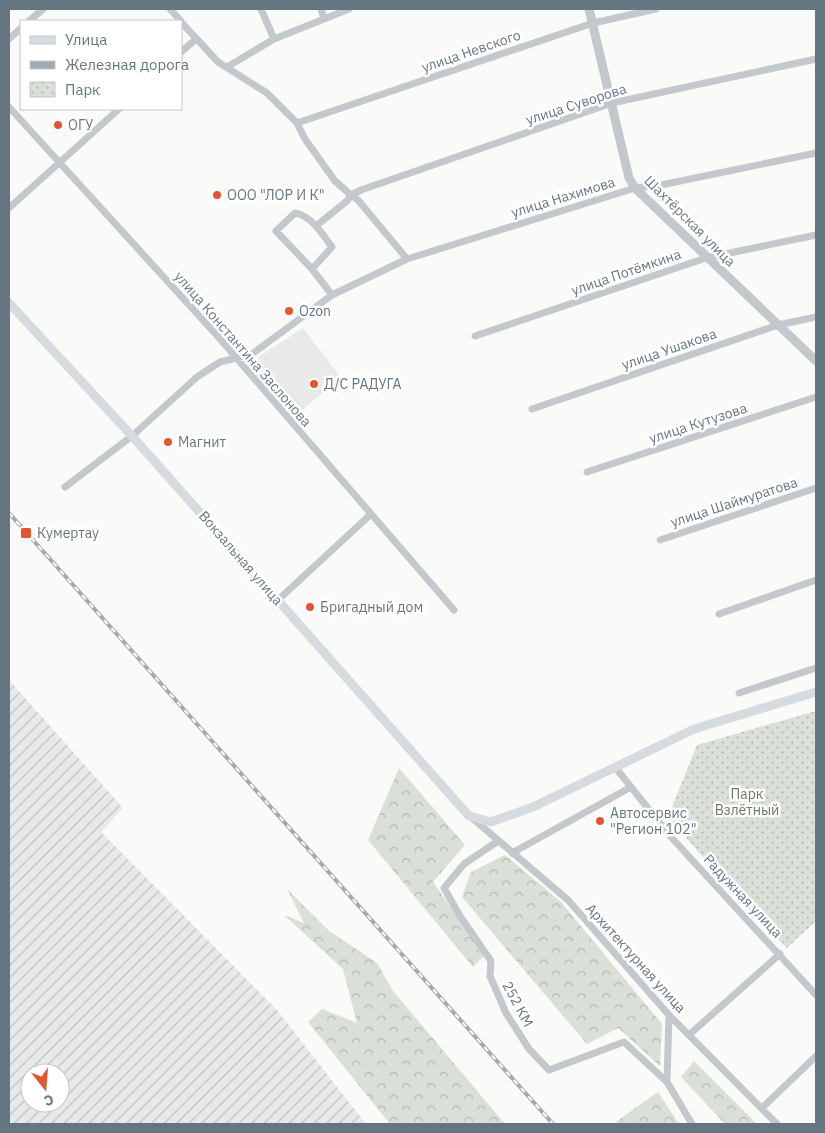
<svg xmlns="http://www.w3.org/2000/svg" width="825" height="1133" font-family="'IBM Plex Sans',sans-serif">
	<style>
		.built { fill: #e8e9e9 }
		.industrial { fill: url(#industrial-furrows); fill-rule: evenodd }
		.forest { fill: url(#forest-crowns) }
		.park { fill: url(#park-dots) }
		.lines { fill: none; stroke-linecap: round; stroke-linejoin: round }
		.minor { stroke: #c3c8cc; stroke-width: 7 }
		.tertiary { stroke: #c3c8cc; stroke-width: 9 }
		.secondary { stroke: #d6dbdf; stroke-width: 9 }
		.rail-casing { stroke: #a2aab0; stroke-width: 4 }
		.rail { stroke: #fff; stroke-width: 2; stroke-dasharray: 5.5; stroke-linecap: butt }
		.poi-dot { fill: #e4572e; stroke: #fff; stroke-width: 2 }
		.labels { text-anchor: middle; stroke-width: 5; stroke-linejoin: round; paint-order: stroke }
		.street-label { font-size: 14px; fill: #657683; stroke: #fff }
		.poi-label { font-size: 14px; fill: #657683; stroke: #fff; text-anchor: start }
		.park-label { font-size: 14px; fill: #687a64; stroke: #fff }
	</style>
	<defs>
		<pattern id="industrial-furrows" width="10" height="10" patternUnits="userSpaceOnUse" patternTransform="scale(1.25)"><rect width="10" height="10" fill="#e8e9e9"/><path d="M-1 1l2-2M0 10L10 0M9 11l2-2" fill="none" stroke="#c0c1c2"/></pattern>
		<pattern id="forest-crowns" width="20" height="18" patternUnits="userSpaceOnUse" patternTransform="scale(1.25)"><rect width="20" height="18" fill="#dadfd7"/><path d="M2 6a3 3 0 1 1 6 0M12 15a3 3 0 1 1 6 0" fill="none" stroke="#b4b9b4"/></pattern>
		<pattern id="park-dots" width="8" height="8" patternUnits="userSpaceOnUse" patternTransform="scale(1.25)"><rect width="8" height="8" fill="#dadfd7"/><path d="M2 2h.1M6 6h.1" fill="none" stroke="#b4b9b4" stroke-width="1.8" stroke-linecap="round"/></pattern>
	</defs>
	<rect width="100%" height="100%" fill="#fafaf8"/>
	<path class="built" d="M303 328 341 378 292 418 246 365Z"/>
	<path class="industrial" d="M9 680 123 808 101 832 277 1010 366 1124H9ZM30 1073H60V1103H30Z"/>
	<path class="forest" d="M399 768 465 845 433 882 485 955 473 967 368 840Z
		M505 855 561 902 662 1024 660 1066 618 1028 587 1044 462 897 471 872Z
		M287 889 328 930 377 963 393 991 505 1124H390L308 1022 322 1009 357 1023 343 969 284 915 304 923Z
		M694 1061 757 1124H725L681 1077Z
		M658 1092 679 1124H616L617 1121Z"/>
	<path class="park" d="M816 711V921L787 948 754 915 668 817 697 745Z"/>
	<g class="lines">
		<path class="minor" d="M170 9 181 21
			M261 9 274 39
			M321 9 324 18
			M29 21 43 9
			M181 22 218 62 267 93 297 123 305 139 335 181 351 195 358 200 407 259
			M9 39 21 28
			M181 52 196 39
			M227 67 274 39 349 9
			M9 107 221 340 454 610
			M297 123 593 23 656 9
			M9 208 119 109
			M316 226 347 201 351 195 361 190 612 103 816 59
			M312 269 332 247C322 234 312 216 295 213L276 231 312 269 332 295
			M475 336 706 258 816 235
			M532 409 778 325 816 317
			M587 472 816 397
			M65 487 132 436 197 377 220 362 252 354 332 295 407 259 635 188 661 185 816 153
			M660 540 816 488
			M278 600 370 515
			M719 614 816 580
			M739 693 816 668
			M615 767 671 837 816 995
			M471 817 568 900 669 1015 777 1124
			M498 841 464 864 444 888 460 916 491 961 490 976 506 1013 529 1049 549 1070 624 1042 667 1082
			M512 853 631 787
			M669 1015 667 1082 692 1124
			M690 1034 780 954
			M762 1108 816 1056"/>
		<path class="tertiary" d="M589 9 629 178 635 188 816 361"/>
		<path class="secondary" d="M9 303 132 436 469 816 491 822 533 807 694 729 816 692"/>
		<defs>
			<path id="rail" d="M9 513 553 1124"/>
		</defs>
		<use href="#rail" class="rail-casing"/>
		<use href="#rail" class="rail"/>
	</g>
	<g class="poi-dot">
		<circle cx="58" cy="125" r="5"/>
		<circle cx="217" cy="195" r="5"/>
		<circle cx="289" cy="311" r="5"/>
		<circle cx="314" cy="384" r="5"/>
		<circle cx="168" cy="442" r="5"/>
		<rect x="20" y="527" width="12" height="12" rx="2.5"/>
		<circle cx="310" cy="607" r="5"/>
		<circle cx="600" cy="821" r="5"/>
	</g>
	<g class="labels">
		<g class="street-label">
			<text transform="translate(471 51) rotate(-19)" y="5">улица Невского</text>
			<text transform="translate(576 104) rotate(-18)" y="5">улица Суворова</text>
			<text transform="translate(563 197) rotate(-17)" y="5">улица Нахимова</text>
			<text transform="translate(690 221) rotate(45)" y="5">Шахтёрская улица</text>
			<text transform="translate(626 272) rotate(-19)" y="5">улица Потёмкина</text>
			<text transform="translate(243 349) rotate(49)" y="5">улица Константина Заслонова</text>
			<text transform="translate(669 349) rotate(-19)" y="5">улица Ушакова</text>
			<text transform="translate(698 423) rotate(-18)" y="5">улица Кутузова</text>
			<text transform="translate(734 502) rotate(-18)" y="5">улица Шаймуратова</text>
			<text transform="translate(241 558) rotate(49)" y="5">Вокзальная улица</text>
			<text transform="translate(743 896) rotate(47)" y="5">Радужная улица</text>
			<text transform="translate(636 958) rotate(48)" y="5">Архитектурная улица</text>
			<text transform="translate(518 1004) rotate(62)" y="5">252 КМ</text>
		</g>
		<g class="poi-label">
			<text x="68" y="130">ОГУ</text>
			<text x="227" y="200">ООО "ЛОР И К"</text>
			<text x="299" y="316">Ozon</text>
			<text x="324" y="389">Д/С РАДУГА</text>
			<text x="178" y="447">Магнит</text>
			<text x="37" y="538">Кумертау</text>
			<text x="320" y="612">Бригадный дом</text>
			<text x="610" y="818">Автосервис<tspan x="610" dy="16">"Регион 102"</tspan></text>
		</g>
		<g class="park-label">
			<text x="747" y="799">Парк<tspan x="747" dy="16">Взлётный</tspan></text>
		</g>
	</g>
	<rect width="825" height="1133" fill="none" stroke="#657683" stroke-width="20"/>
	<rect x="20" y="20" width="162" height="90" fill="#ffffff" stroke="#c1c8cd"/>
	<rect x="30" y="36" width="25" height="8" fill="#d6dbdf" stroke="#c1c8cd"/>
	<text x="65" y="45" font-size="15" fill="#657683">Улица</text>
	<rect x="30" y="61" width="25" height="8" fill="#a2aab0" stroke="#c1c8cd"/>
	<text x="65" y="70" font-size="15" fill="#657683">Железная дорога</text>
	<rect x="30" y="82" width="25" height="15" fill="url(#park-dots)" stroke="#c1c8cd"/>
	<text x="65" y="95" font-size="15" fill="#657683">Парк</text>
	<g transform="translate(45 1088) rotate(163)"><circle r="24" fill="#ffffff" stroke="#c1c8cd"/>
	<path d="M0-4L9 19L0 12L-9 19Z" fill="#e4572e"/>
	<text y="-8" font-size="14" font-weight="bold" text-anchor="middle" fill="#657683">С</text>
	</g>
</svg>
